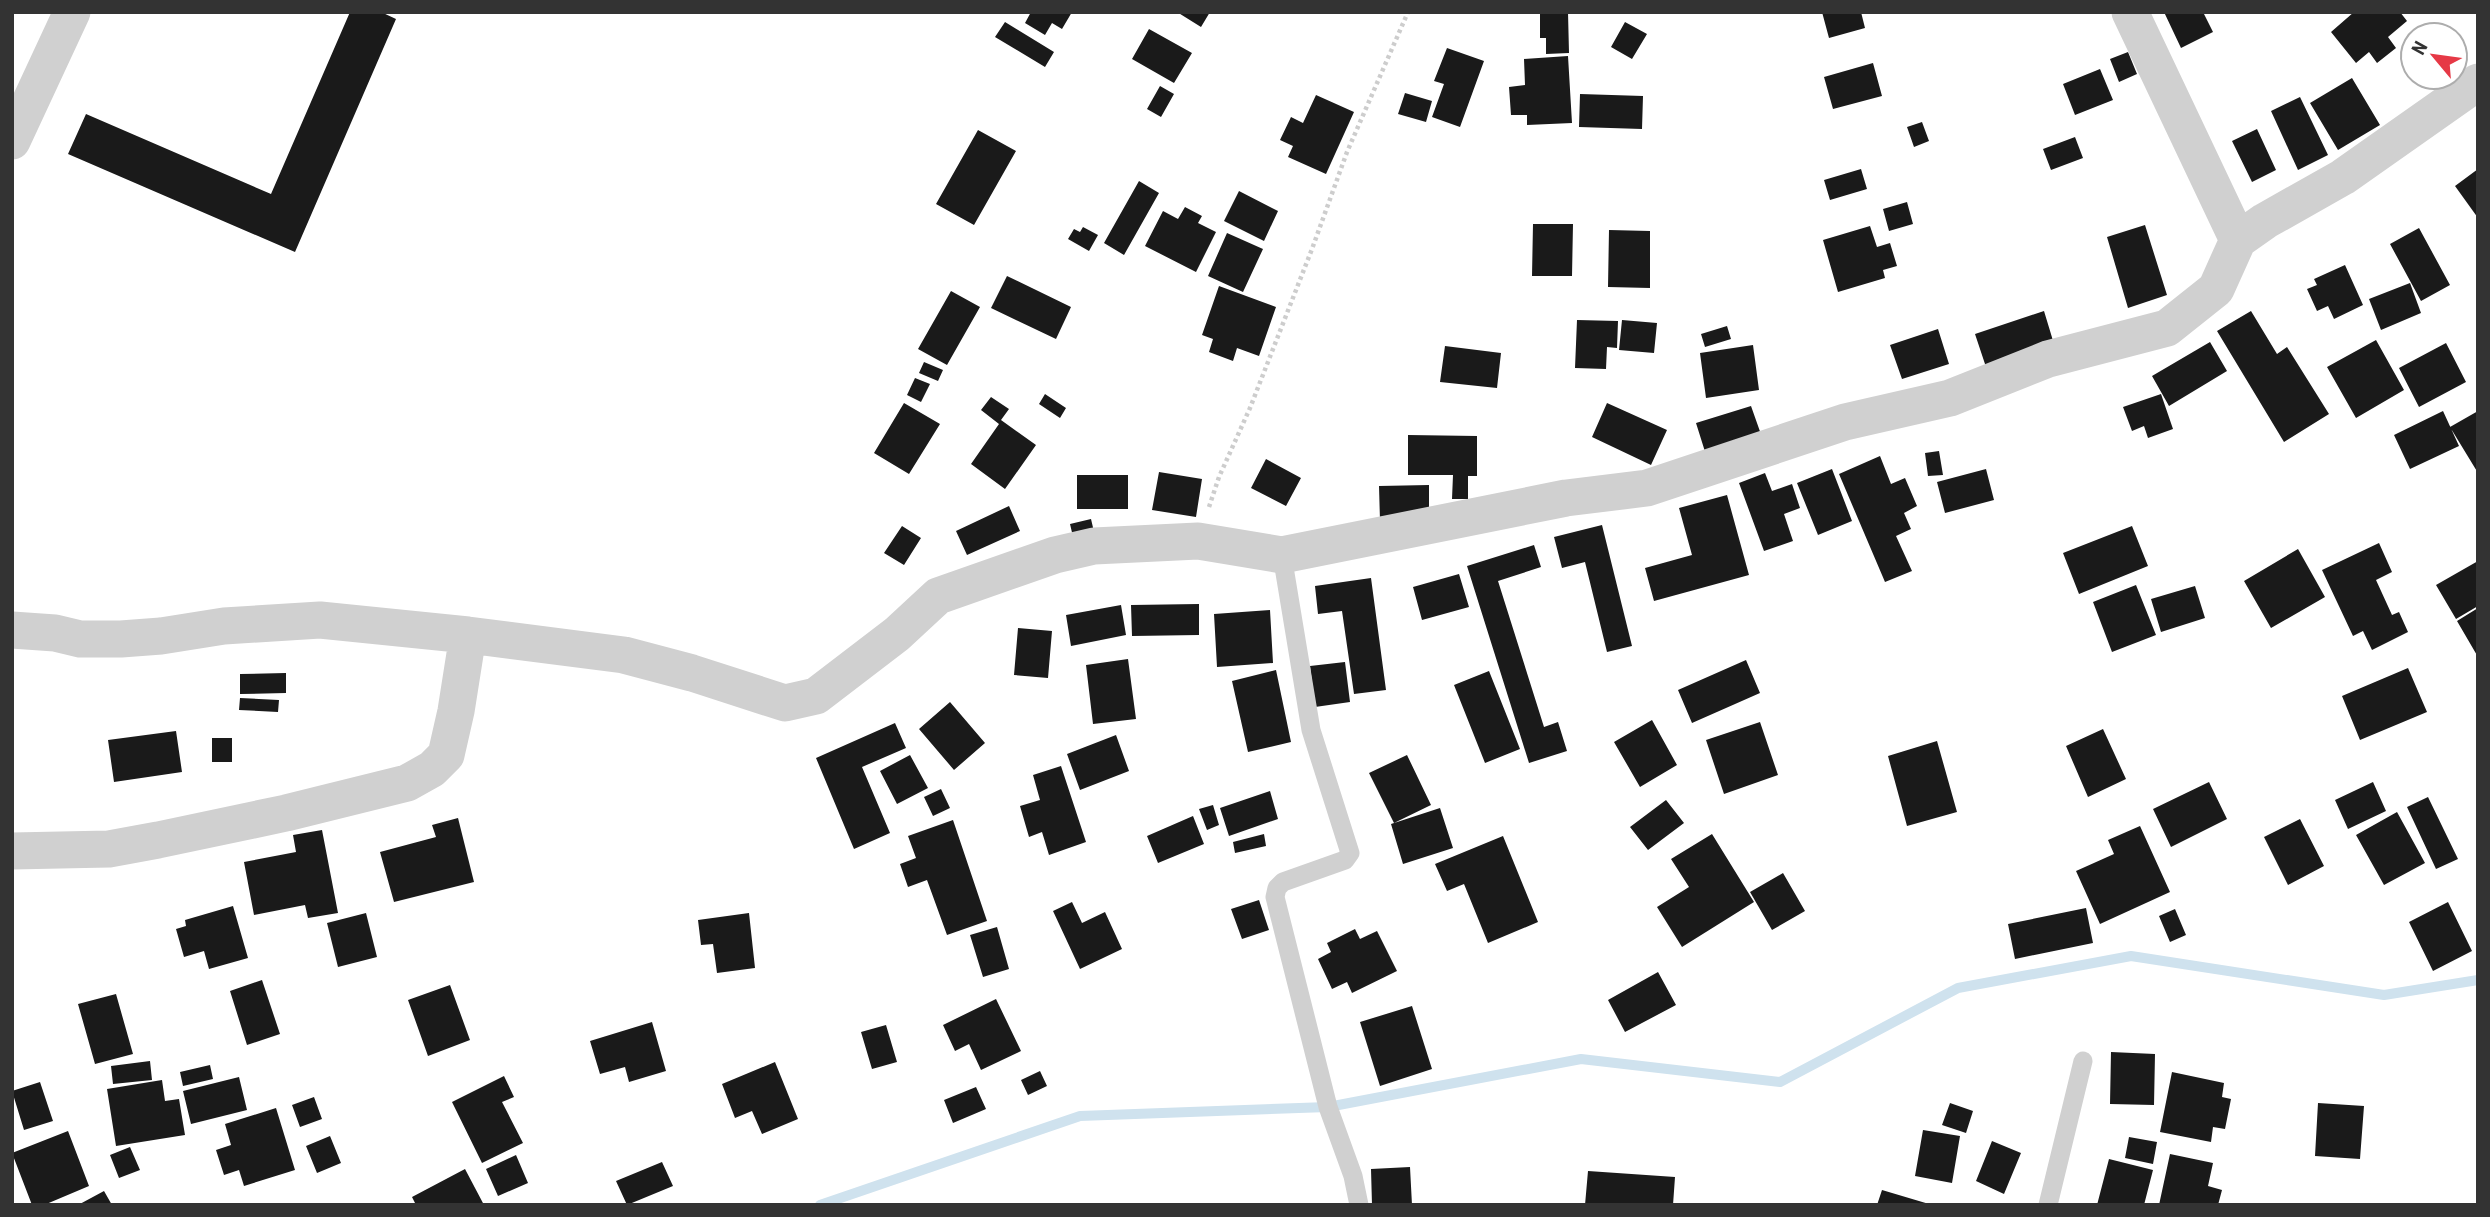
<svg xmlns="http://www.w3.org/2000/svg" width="2490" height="1217" font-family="'Roboto Condensed',sans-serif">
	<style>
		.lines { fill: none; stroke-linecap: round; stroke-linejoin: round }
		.stream { stroke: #cfe2ee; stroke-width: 10 }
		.building { fill: #1a1a1a }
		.path { stroke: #cdcdcd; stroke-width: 4.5; stroke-dasharray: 3.5 3.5; stroke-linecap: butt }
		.service { stroke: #d0d0d0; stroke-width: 19 }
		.minor { stroke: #d0d0d0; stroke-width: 37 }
	</style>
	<rect width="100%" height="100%" fill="#fff"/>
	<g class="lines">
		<path class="stream" d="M820 1205 1080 1116 1328 1107 1581 1059 1780 1082 1958 988 2131 956 2384 995 2478 980"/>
	</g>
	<path class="building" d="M350 12H381L396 19 295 252 68 154 86 114 271 194Z
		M1031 12H1072L1062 29 1052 23 1045 35 1025 23Z
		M1177 12H1210L1201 27Z
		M1540 12H1568L1569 53 1546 54V38H1540Z
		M1822 12H1861L1865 28 1829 38Z
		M2164 12H2203L2213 32 2181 48Z
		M2354 12H2400L2407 21 2388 37 2396 48 2377 63 2369 52 2356 63 2331 32Z
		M1005 22 1054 52 1045 67 995 37Z
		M1625 22 1647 34 1632 59 1611 47Z
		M1149 29 1192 53 1174 83 1132 59Z
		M1447 48 1484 61 1460 127 1432 117 1444 84 1434 81Z
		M2128 52 2137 74 2119 82 2110 59Z
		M1568 56 1572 123 1527 125V115H1511L1509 87 1525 85 1524 59Z
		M1873 63 1882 96 1833 109 1824 77Z
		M2100 69 2113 100 2075 115 2063 84Z
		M2352 78 2380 125 2338 150 2310 103Z
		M1160 86 1174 94 1161 117 1147 109Z
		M1405 93 1432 101 1426 122 1398 114Z
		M1580 94 1643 96 1642 129 1579 127Z
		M1316 95 1354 112 1326 174 1288 157 1293 146 1280 140 1291 117 1303 123Z
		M2300 97 2328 155 2298 170 2271 111Z
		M1922 122 1929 141 1914 147 1907 127Z
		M2257 129 2276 170 2252 182 2232 141Z
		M978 130 1016 151 974 225 936 204Z
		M2075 137 2083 158 2051 170 2043 149Z
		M1861 169 1867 189 1830 200 1824 180Z
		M2478 169V218L2455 186Z
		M1139 181 1159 193 1124 255 1104 243Z
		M1239 191 1278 211 1264 241 1224 221Z
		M1907 202 1913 224 1889 231 1883 209Z
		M1185 207 1202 216 1198 223 1216 232 1196 272 1145 246 1163 211 1178 219Z
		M1533 224H1573L1572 276H1532Z
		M2145 225 2167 295 2128 308 2107 237Z
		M1870 226 1877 247 1890 243 1897 266 1883 270 1885 278 1838 292 1823 240Z
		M1083 227 1098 235 1089 251 1068 239 1074 229 1080 232Z
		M2419 228 2450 285 2421 301 2390 244Z
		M1609 230 1650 231V288L1608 287Z
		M1227 233 1263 249 1243 292 1208 276Z
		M2345 265 2363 305 2334 319 2328 306 2317 311 2307 289 2317 285 2314 279Z
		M1007 276 1071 307 1056 339 991 308Z
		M2410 283 2421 313 2381 330 2369 299Z
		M1219 286 1276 307 1259 356 1237 348 1233 361 1209 352 1213 339 1202 335Z
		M951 291 980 307 947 365 918 349Z
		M2044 311 2054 344 1986 367 1975 334Z
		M2251 311 2277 354 2287 347 2329 414 2284 442 2217 331Z
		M1577 320 1618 321 1617 348 1607 347 1606 369 1575 368Z
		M1622 320 1657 323 1654 353 1619 350Z
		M1727 326 1731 339 1705 347 1701 334Z
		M1938 329 1949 364 1902 379 1890 345Z
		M2376 340 2404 390 2356 418 2327 367Z
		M2210 342 2227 371 2169 406 2152 376Z
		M2446 343 2466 382 2419 407 2399 368Z
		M1753 345 1759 390 1706 398 1700 353Z
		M1445 346 1501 353 1497 388 1440 382Z
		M924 362 943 370 938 381 919 373Z
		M915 378 930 384 921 402 907 395Z
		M1045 394 1066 408 1060 418 1039 404Z
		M2161 394 2173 429 2148 438 2144 426 2132 431 2123 407Z
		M991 397 1009 409 1001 420 1036 445 1005 489 971 464 999 424 981 410Z
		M904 403 940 424 909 474 874 453Z
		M1607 403 1667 430 1651 465 1592 437Z
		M1751 406 1763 440 1707 458 1696 423Z
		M2443 411 2459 446 2410 469 2394 435Z
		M2478 411V473L2450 427Z
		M1408 435 1477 436V476H1468V499H1452L1453 475H1408Z
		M1939 451 1943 475 1928 476 1925 453Z
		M1880 456 1891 484 1905 478 1917 506 1904 513 1911 529 1896 536 1912 571 1885 582 1839 474Z
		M1266 459 1301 478 1286 506 1251 488Z
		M1832 469 1852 521 1818 535 1797 483Z
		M1986 469 1994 500 1945 513 1937 482Z
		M1159 472 1202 479 1196 517 1152 510Z
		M1765 473 1772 491 1792 484 1800 508 1784 514 1793 541 1764 551 1739 483Z
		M1077 475H1128V509H1077Z
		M1429 485V519L1380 521 1379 486Z
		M1727 495 1749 575 1654 601 1645 568 1692 555 1679 508Z
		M1009 506 1020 531 967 555 956 531Z
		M1091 519 1095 536 1074 541 1070 524Z
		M1602 525 1632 646 1607 652 1585 562 1562 568 1554 537Z
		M902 526 921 538 904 565 884 553Z
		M2132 526 2148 566 2079 594 2063 553Z
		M2379 543 2392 572 2376 580 2392 615 2399 612 2408 632 2372 650 2363 631 2353 636 2322 570Z
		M1534 545 1541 567 1498 581 1544 727 1558 722 1567 751 1529 763 1467 566Z
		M2298 549 2325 597 2271 628 2244 581Z
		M2478 561V606L2456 619 2436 585Z
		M1459 574 1469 607 1422 620 1413 587Z
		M1371 578 1386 690 1354 694 1342 611 1318 614 1315 586Z
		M2136 585 2156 635 2112 652 2093 602Z
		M2195 586 2205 618 2161 632 2151 599Z
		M1199 604V635L1132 636 1131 605Z
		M1121 605 1126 635 1071 646 1066 615Z
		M2478 608V657L2457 621Z
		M1270 610 1273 663 1217 667 1214 614Z
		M1018 628 1052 631 1048 678 1014 675Z
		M1128 659 1136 719 1093 724 1086 665Z
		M1746 660 1760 693 1692 723 1678 690Z
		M1345 662 1350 702 1315 707 1310 666Z
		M2408 668 2427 712 2360 740 2342 696Z
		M1276 670 1291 742 1248 752 1232 681Z
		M1489 671 1520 749 1485 763 1454 685Z
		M286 673V693L240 694V674Z
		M240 698 279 700 278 712 239 710Z
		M950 702 985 743 954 770 919 729Z
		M1652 720 1677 765 1640 787 1614 742Z
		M1760 722 1778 775 1724 794 1706 740Z
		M895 723 906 748 862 767 890 833 854 849 816 758Z
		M2103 729 2126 779 2088 797 2066 746Z
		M176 731 182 772 114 782 108 740Z
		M1116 735 1129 771 1080 790 1067 754Z
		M212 738H232V762H212Z
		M1937 741 1957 812 1907 826 1888 756Z
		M910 755 928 788 897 804 880 771Z
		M1407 755 1431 805 1394 823 1369 773Z
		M1061 766 1086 842 1049 855 1042 832 1029 837 1020 806 1040 800 1033 775Z
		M2209 782 2227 819 2171 847 2153 809Z
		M2373 782 2386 811 2348 829 2335 800Z
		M941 789 950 808 933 816 924 797Z
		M1270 791 1278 819 1229 836 1220 808Z
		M2428 797 2458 859 2436 869 2407 807Z
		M1666 800 1684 823 1648 850 1630 827Z
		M1213 805 1219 825 1207 830 1199 809Z
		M1440 808 1453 848 1403 864 1391 824Z
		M2397 812 2425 863 2384 885 2356 835Z
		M1193 816 1204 844 1158 863 1147 836Z
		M458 818 474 882 394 902 380 852 436 837 432 825Z
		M2300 819 2324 866 2288 885 2264 837Z
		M953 820 987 921 947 935 927 880 908 887 900 864 916 858 908 836Z
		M2140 826 2170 892 2100 924 2076 871 2114 854 2108 840Z
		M322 830 338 913 308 918 305 905 254 915 244 862 296 852 293 835Z
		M1264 834 1266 846 1235 853 1233 842Z
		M1712 834 1754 902 1682 947 1657 907 1689 887 1671 859Z
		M1503 836 1538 922 1488 943 1464 884 1447 891 1435 864Z
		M1783 873 1805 911 1772 930 1750 892Z
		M1259 900 1269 930 1242 939 1231 909Z
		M1072 902 1082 923 1105 912 1122 949 1080 969 1053 911Z
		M2448 902 2472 951 2433 971 2409 922Z
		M233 906 248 958 209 969 204 951 184 957 176 929 186 926 185 920Z
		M2086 908 2093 943 2015 959 2008 924Z
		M2175 909 2186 935 2170 942 2159 916Z
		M366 913 377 957 338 967 327 923Z
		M749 913 755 968 717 973 713 944 701 945 698 920Z
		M997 927 1009 969 983 977 970 935Z
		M1355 929 1360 939 1377 931 1397 971 1352 993 1347 982 1332 989 1318 959 1331 952 1327 943Z
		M1658 972 1676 1005 1625 1032 1608 1000Z
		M262 980 280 1034 247 1045 230 991Z
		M450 985 470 1040 428 1056 408 1000Z
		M116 994 133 1054 95 1064 78 1004Z
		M996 999 1021 1051 981 1070 969 1044 955 1051 943 1025Z
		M1412 1006 1432 1069 1380 1086 1360 1022Z
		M652 1022 666 1071 629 1082 625 1067 600 1074 590 1041Z
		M886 1025 897 1062 872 1069 861 1032Z
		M2111 1052 2155 1054 2154 1105 2110 1104Z
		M150 1061 152 1080 113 1084 111 1066Z
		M775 1062 798 1119 762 1134 752 1111 735 1118 722 1084Z
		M210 1065 213 1079 183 1086 180 1072Z
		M1040 1071 1047 1086 1028 1095 1021 1080Z
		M2172 1072 2224 1083 2222 1097 2231 1099 2225 1129 2213 1127 2211 1142 2160 1132Z
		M504 1076 514 1097 502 1102 523 1143 482 1163 452 1102Z
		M239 1077 247 1110 191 1124 183 1091Z
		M162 1080 165 1101 179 1099 185 1135 116 1146 107 1089Z
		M40 1082 53 1121 24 1130 12 1091Z
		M976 1087 986 1109 953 1123 944 1100Z
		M314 1097 322 1119 300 1127 292 1105Z
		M1950 1103 1973 1111 1966 1133 1942 1125Z
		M2318 1103 2364 1106 2360 1159 2315 1156Z
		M276 1108 295 1170 244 1186 239 1170 224 1175 216 1150 231 1145 225 1124Z
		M1923 1130 1960 1136 1952 1183 1915 1176Z
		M68 1131 89 1186 44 1205H32L12 1153Z
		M330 1136 341 1163 317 1173 306 1146Z
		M2129 1137 2157 1142 2153 1164 2125 1158Z
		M1992 1141 2021 1153 2004 1194 1976 1181Z
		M130 1147 140 1170 119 1178 110 1155Z
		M2170 1154 2213 1163 2208 1186 2222 1190 2218 1205H2159Z
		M516 1155 528 1183 498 1196 486 1169Z
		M2109 1159 2153 1170 2144 1205H2097Z
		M662 1162 673 1186 627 1205 616 1181Z
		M1410 1167 1412 1205H1372L1371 1169Z
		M465 1169 484 1205H416L412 1197Z
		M1588 1171 1675 1177 1673 1205H1585Z
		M1882 1190 1929 1204V1205H1877Z
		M104 1191 112 1205H78Z"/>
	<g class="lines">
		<path class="path" d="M1209 507 1219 477 1250 408 1312 249 1347 152 1408 12"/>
		<path class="service" d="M1282 555 1311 730 1350 853 1345 860 1283 882 1277 888 1275 897 1328 1107 1353 1176 1359 1205
			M2048 1205 2083 1061"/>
		<path class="minor" d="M2130 12 2238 240
			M12 141 72 12
			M12 630 55 633 80 639H121L161 636 224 626 320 620 468 635 624 655 692 673 785 703 816 696 897 634 938 596 1055 555 1094 546 1198 541 1282 555 1566 498 1647 488 1845 422 1950 398 2048 359 2167 328 2216 289 2238 240 2265 221 2343 177 2478 82
			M12 851 109 849 158 840 286 813 407 783 432 769 446 755 456 711 468 635"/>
	</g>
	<rect width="2490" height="1217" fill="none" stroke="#333333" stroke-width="28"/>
	<g transform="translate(2434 56) rotate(299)"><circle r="33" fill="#ffffff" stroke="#adadad" stroke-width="2"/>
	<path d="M0-5L12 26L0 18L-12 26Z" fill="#e63946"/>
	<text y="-10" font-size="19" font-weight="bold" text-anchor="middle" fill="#333333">N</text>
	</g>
</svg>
